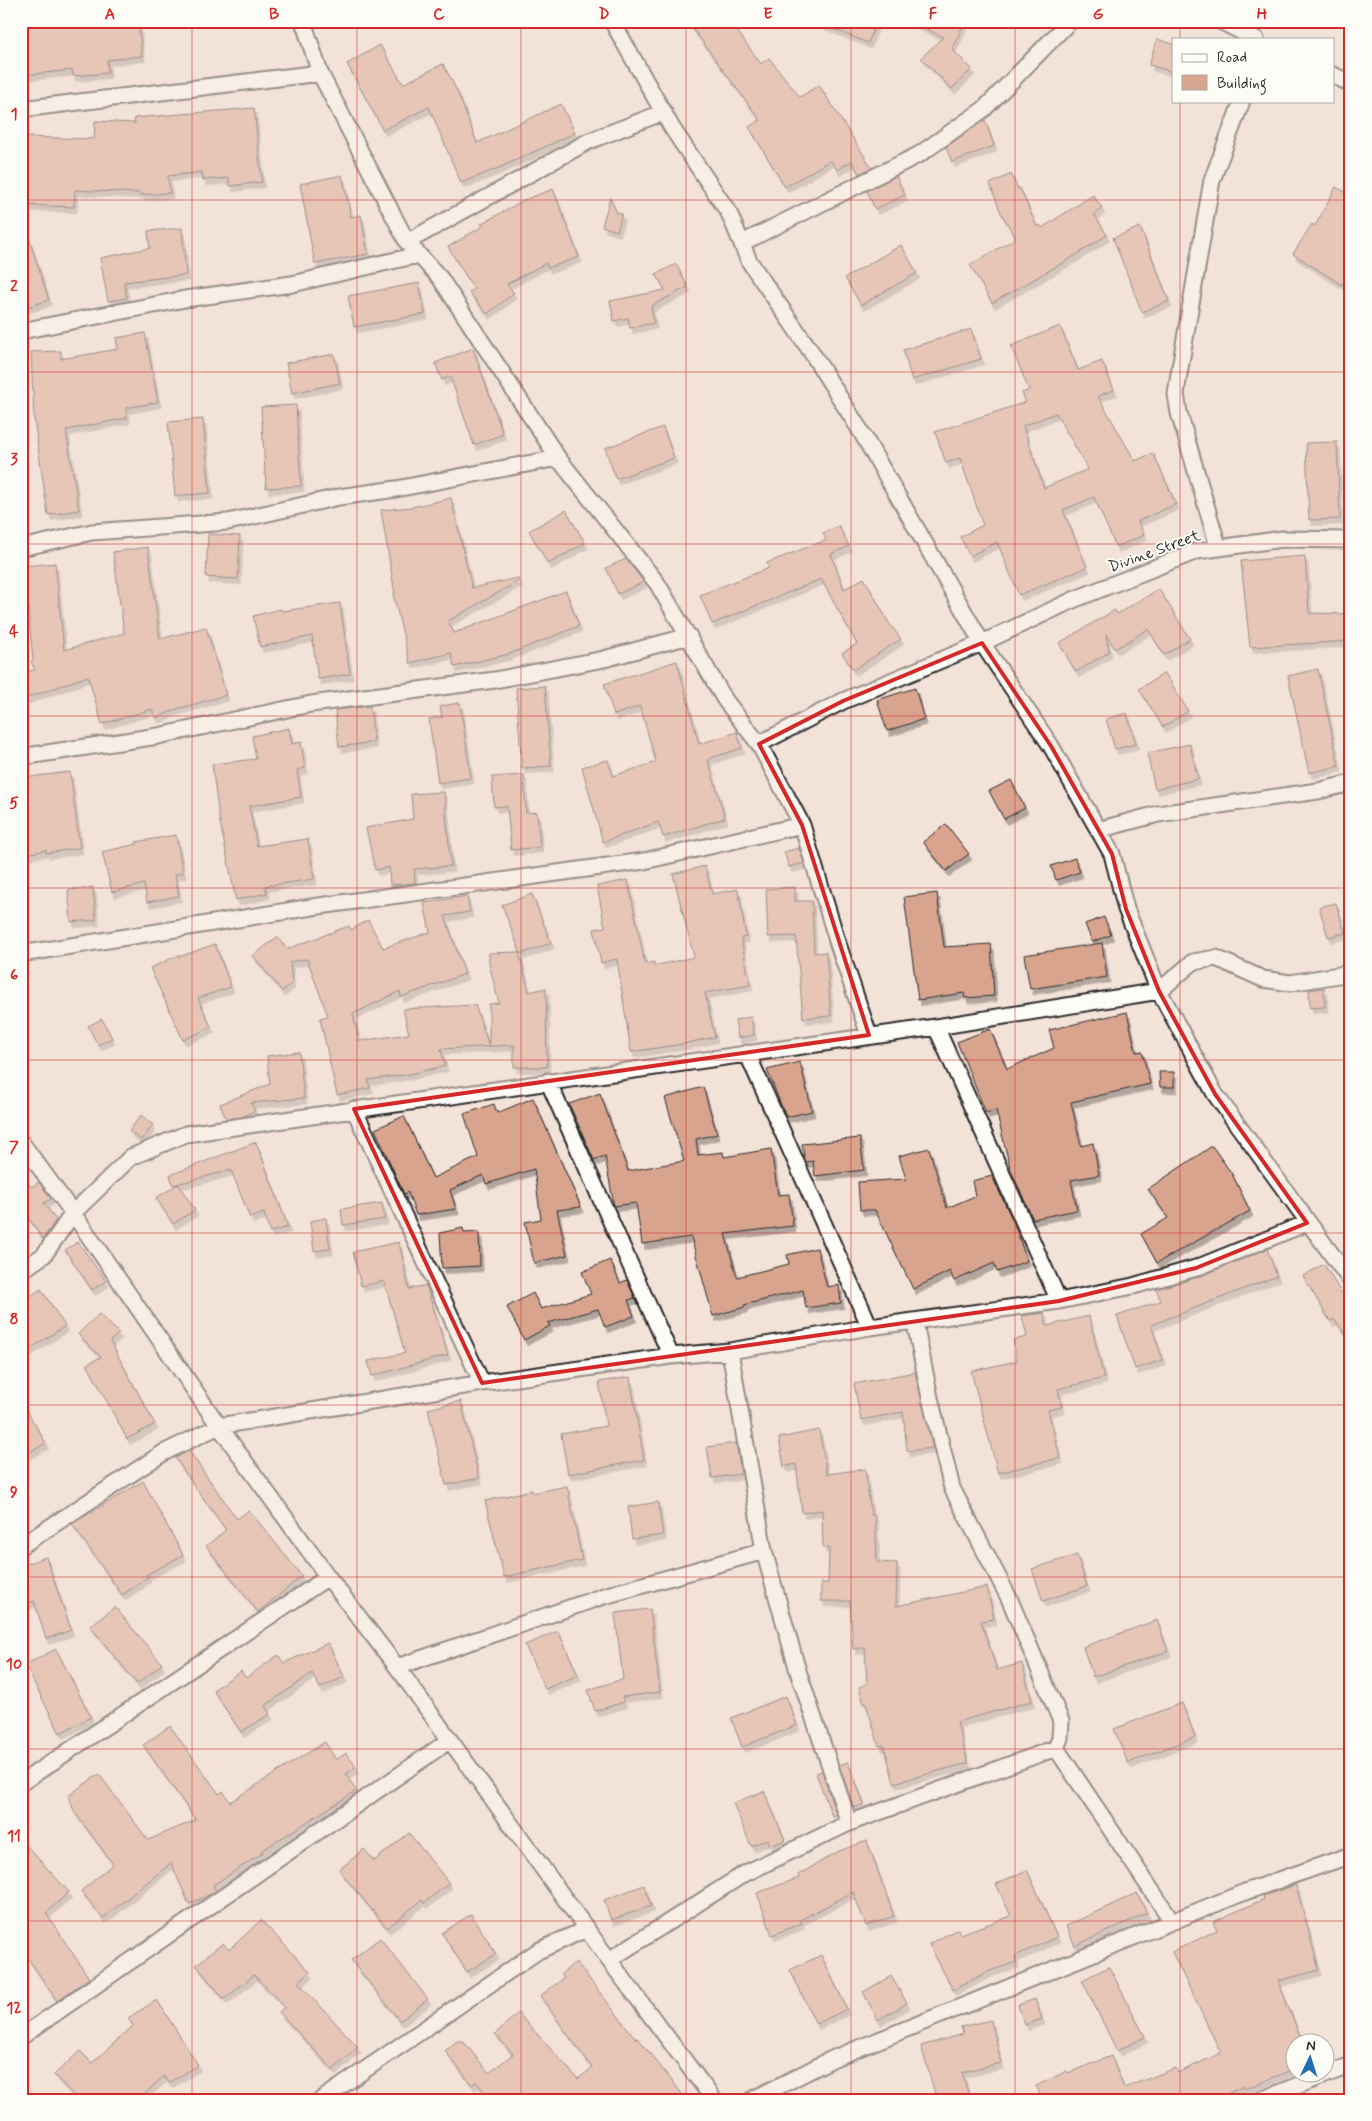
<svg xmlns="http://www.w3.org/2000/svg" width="1372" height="2121" font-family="Mynerve,sans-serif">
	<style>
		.building { fill: #d9a48e; stroke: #2b2b2b; fill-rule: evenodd; filter: url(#shadow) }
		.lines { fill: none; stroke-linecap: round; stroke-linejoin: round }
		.street-casing { stroke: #2b2b2b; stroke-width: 19 }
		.street { stroke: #fdfcf7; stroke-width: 15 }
		.marked { fill: none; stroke: #d62828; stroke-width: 4; stroke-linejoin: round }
		.grid { fill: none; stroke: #d62828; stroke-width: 1; stroke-opacity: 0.55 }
		.labels { text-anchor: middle; stroke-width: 4; stroke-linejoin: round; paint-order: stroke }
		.street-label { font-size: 16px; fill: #2b2b2b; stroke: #fdfcf7 }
		.neatline { fill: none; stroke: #d62828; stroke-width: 2 }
		.grid-label { font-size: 16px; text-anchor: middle; font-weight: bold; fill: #d62828 }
	</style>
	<defs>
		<filter id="shadow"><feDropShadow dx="3" dy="5.5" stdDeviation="0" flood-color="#0004"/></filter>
	</defs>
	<rect width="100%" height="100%" fill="#f2e2d8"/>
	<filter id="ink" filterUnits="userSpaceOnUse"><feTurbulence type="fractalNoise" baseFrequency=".02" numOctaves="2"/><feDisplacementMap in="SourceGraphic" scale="10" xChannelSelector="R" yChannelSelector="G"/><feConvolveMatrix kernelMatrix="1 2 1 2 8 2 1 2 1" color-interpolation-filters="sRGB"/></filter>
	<g filter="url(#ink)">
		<path class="building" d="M21 21H138L142 56 107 60 108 73 73 76 72 70 25 75Z
			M687 21H730L761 64 769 58 800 97 819 85 872 168 859 174 852 161 837 170 831 160 785 187 749 127 760 120Z
			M814 21H877L868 43Z
			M909 21H965L952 49 972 69 952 89 921 58 943 37Z
			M1157 39 1173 44V72L1149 65Z
			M380 45 403 84 443 64 458 93 477 143 561 104 575 133 501 167 461 183 429 107 383 130 347 64Z
			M254 108 262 182 230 186 229 178 203 180 202 172 168 176 170 193 141 195V193L75 190 74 207 21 205V137L94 139 95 121 135 123 134 118Z
			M985 120 994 146 952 162 946 147Z
			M1011 174 1018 189 1020 188 1037 227 1040 225 1042 228 1093 195 1102 208 1094 214 1107 235 1073 257 992 303 970 265 1016 238 1001 213 990 184Z
			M342 175 351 217 361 215 368 254 315 264 300 184Z
			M896 176 905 195 875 209 867 191Z
			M1336 187 1351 195V271L1342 285 1293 254 1312 224 1315 226Z
			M553 189 579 257 548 268 546 263 507 284 514 293 487 314 469 292 474 289 448 247 483 226 481 224 524 200Z
			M610 198 617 213 622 214 617 231 602 226Z
			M24 224 49 300 21 309V225Z
			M1140 227 1169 301 1142 312 1113 238Z
			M182 228 186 275 124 282 127 298 108 301 100 258 150 248 148 231Z
			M901 245 917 273 861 305 845 278Z
			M676 264 688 287 651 306 654 323 630 328 628 318 614 321 610 301 665 290 656 274Z
			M419 283 425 314 354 327 348 296Z
			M1060 326 1078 370 1102 361 1114 390 1098 396 1135 461 1153 453 1176 504 1138 521 1144 535 1116 547 1094 497 1063 510 1087 567 1019 595 997 542 970 556 960 537 983 525 960 458 946 463 935 432 1026 402 1022 393 1029 390 1011 346ZM1056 413 1088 469 1044 488 1023 426Z
			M971 329 981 359 912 380 903 350Z
			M145 333 158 402 126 408 127 418 66 430 79 510 48 515 34 419 31 352 61 351V359L118 349 116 338Z
			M473 348 503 434 474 445 450 376 442 380 435 363Z
			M334 354 340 383 292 393 286 363Z
			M296 405 301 486 266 488 261 407Z
			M203 419 210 493 175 496 168 422Z
			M663 427 674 458 616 479 605 448Z
			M1337 442 1340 519 1309 520 1306 443Z
			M451 498 472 588 518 578 519 581 448 621 454 633 566 591 579 626 509 654 454 667 451 653 410 663 393 594H395L381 510 412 507Z
			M566 510 585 543 548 564 529 531Z
			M839 526 849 546 831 554 844 589 864 578 889 623 901 639 853 670 842 653 857 644 821 579 712 624 700 595 769 568 767 563 826 540 823 533Z
			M208 534 240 536 238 579 206 577Z
			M148 547 160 639 206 627 226 695 177 709 156 718 152 709 102 724 88 676 21 700V672L35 670 31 661 33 660 24 566 55 563 64 650 124 633 113 552Z
			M1305 556 1309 613 1351 614V641L1250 647 1241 561Z
			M626 559 644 582 618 594 606 568Z
			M1159 589 1190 639 1164 655 1148 629 1115 649 1106 634 1109 652 1076 672 1059 643 1115 610 1117 614Z
			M340 603 350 674 318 679 312 636 260 647 253 616 281 609 282 611Z
			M677 661 699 744 737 732 742 748 708 759 725 818 663 837 658 822 603 842 582 767 608 760 613 776 656 762 640 706 614 715 604 684Z
			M1318 669 1339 766 1309 773 1288 676Z
			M1165 673 1188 711 1163 727 1139 689Z
			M545 686 551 766 522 768 516 688Z
			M915 688 924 719 887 731 877 700Z
			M460 703 471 778 438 783 429 719 442 717 440 706Z
			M370 706 374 742 339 747 335 710Z
			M1127 713 1136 744 1115 749 1106 719Z
			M289 728 292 744 301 742 305 768 297 770 301 797 249 806 257 846 308 839 314 879 265 886 267 893 236 900 219 818 212 764 256 759 252 736Z
			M1190 744 1198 779 1155 789 1147 753Z
			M70 772 80 848 46 853V850L21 855V778Z
			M524 775 526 813 537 812 540 847 511 850 507 806 494 807 492 777Z
			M1011 780 1025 808 1004 819 989 791Z
			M444 792 451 866 414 869 415 883 390 885 389 867 375 870 366 828 413 819 411 794Z
			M946 824 969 854 946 871 923 842Z
			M176 835 183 873 175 874 179 896 147 902 144 884 112 892 102 852 137 844 136 842Z
			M799 848 804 863 789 867 784 852Z
			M1075 858 1080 872 1056 880 1051 866Z
			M705 866 712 894 738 889 746 937 741 938 750 985 705 993 715 1037 683 1044 631 1052 617 959 601 963 594 929 605 927 597 886 628 880 645 964 654 962V966L694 957 673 874Z
			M93 887 96 920 71 922 68 890Z
			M795 887V901H812L814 953 826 952 831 1016 803 1018 796 936 768 937 766 889Z
			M937 893 944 947 991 944 994 996 965 998 964 993 918 1000 904 897Z
			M532 894 551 943 521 954 502 905Z
			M467 896 470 912 445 916 465 974 401 997 400 991 353 1014 359 1041 409 1034 403 1009 475 1005 489 1046V1004L499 1003 489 964V953L519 952 529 992 546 988 547 1067H514V1045L441 1049 445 1066 410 1074 368 1080 370 1088 337 1095 320 1018 328 1016 307 959 290 962 292 983 282 991 253 956 277 937 287 949 349 926 351 930 368 920 383 948 430 932 424 903Z
			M1336 903 1345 933 1328 937 1319 907Z
			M1104 917 1111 935 1092 942 1085 924Z
			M1102 943 1107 977 1030 989 1024 955Z
			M215 944 231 987 198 998 211 1027 183 1040 150 968 179 955V957Z
			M1324 988 1325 1007 1310 1008 1309 990Z
			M1127 1012 1136 1052 1142 1051 1150 1084 1071 1102 1081 1146 1093 1143 1099 1175 1071 1180 1077 1210 1033 1219 1011 1171 996 1110 986 1113 957 1042 990 1029 1007 1069 1054 1048 1049 1030Z
			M751 1017 754 1035 738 1038 735 1020Z
			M102 1019 112 1038 98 1045 88 1026Z
			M299 1052 304 1098 251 1103 255 1111 242 1117 226 1119 220 1104 270 1084 267 1056Z
			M800 1062 812 1111 786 1117 767 1070Z
			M1159 1072H1174V1087H1160Z
			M703 1087 717 1134 696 1139 698 1155 723 1152 724 1157 771 1149 778 1195 789 1194 793 1226 725 1234 737 1277 789 1264 787 1255 817 1248 827 1287 839 1285 841 1303 806 1308 803 1290 744 1305 745 1307 713 1316 691 1237 642 1244 636 1203 614 1206 605 1156 594 1160 569 1104 600 1093 628 1171 684 1161 665 1098Z
			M533 1098 581 1207 557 1210 567 1255 534 1263 525 1222 541 1219 534 1169 486 1184 483 1175 450 1190 456 1209 416 1215 408 1192 404 1194 375 1129 404 1116 433 1178 478 1157 464 1114 494 1104 497 1113Z
			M141 1115 153 1125 141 1140 129 1131Z
			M860 1138 864 1170 815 1176 813 1161 806 1162 804 1156 802 1144Z
			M256 1142 288 1227 270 1232 264 1213 250 1218 231 1170 173 1185 170 1175Z
			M1212 1146 1232 1174 1250 1211 1157 1263 1141 1234 1168 1218 1148 1189Z
			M929 1148 947 1208 975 1196 972 1181 992 1176 1014 1223 1027 1261 997 1272 994 1263 954 1281 950 1271 913 1289 875 1210H860L858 1182 906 1179 899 1156Z
			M21 1173 31 1187 39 1182 51 1199 44 1203 56 1220 43 1239 27 1216 21 1219Z
			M178 1184 195 1210 173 1224 156 1198Z
			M382 1203 385 1219 343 1225 341 1209Z
			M326 1218 330 1249 314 1251 310 1221Z
			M463 1228 464 1233 479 1232 480 1266 442 1268 440 1233Z
			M78 1242 106 1281 92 1290 65 1250Z
			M399 1242 409 1289 426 1285 448 1355 372 1376 368 1361 405 1353 384 1281 361 1286 353 1252Z
			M1267 1249 1277 1276 1151 1325 1163 1360 1135 1369 1117 1316 1161 1301 1156 1289 1199 1277Z
			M610 1260 620 1283 627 1280 635 1298 628 1300 634 1316 605 1327 598 1309 548 1323 550 1326 524 1340 507 1307 533 1293 541 1309 591 1294 582 1272Z
			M1324 1264 1341 1293 1343 1292 1351 1304V1342L1334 1319 1330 1321 1303 1276Z
			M41 1289 65 1326 21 1355V1302Z
			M1044 1313 1047 1326 1089 1316 1104 1378 1058 1389 1062 1407 1048 1410 1060 1458 998 1473 971 1371 1017 1361 1013 1340 1027 1337 1022 1316Z
			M99 1314 119 1333 110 1341 155 1424 127 1439 87 1364 101 1357 78 1334Z
			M915 1372 933 1448 907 1451 903 1412 861 1420 854 1384Z
			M630 1377 644 1460 568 1474 561 1434 606 1426 599 1382Z
			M21 1401 46 1443 21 1457Z
			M461 1401 479 1478 446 1485 428 1409Z
			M819 1430 827 1474 865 1469 871 1515H875L877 1562 897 1563 896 1606 987 1587 994 1619 981 1621 997 1670 1022 1663 1032 1701 957 1722 968 1763 894 1783 884 1745 879 1746 866 1703 864 1704 859 1687 867 1684 865 1648 853 1649 850 1601H821V1583H828L829 1548H823L822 1510 802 1513 796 1464 784 1467 779 1438Z
			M736 1443 741 1474 712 1478 707 1447Z
			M189 1451 237 1519 249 1510 302 1576 258 1612 206 1546 226 1530 175 1458Z
			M143 1481 183 1555 146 1575 148 1577 122 1595 72 1524Z
			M567 1486 582 1560 504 1577 485 1501 532 1490V1493Z
			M658 1502 663 1535 632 1539 628 1507Z
			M1077 1555 1087 1586 1043 1601 1032 1569Z
			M46 1557 71 1630 46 1639 34 1601 26 1604 21 1591V1566Z
			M115 1607 162 1664 137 1684 90 1626Z
			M650 1609 660 1692 622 1697 624 1702 595 1711 588 1690 623 1679 615 1613Z
			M1157 1620 1168 1651 1093 1677 1083 1647Z
			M558 1631 578 1675 545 1689 525 1645Z
			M328 1643 344 1677 320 1688 312 1673 265 1706 270 1714 241 1732 213 1690 241 1671 246 1678 278 1655 284 1663Z
			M56 1649 91 1717 60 1733 25 1665Z
			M786 1696 797 1725 742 1747 731 1718Z
			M1182 1703 1195 1737 1128 1763 1114 1729Z
			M170 1726 219 1794 223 1791 230 1802 325 1742 336 1760 346 1753 356 1767 346 1774 356 1791 261 1851 263 1853 213 1885 216 1891 211 1894 189 1904 171 1863 103 1918 81 1891 113 1864 75 1813 68 1796 99 1774 148 1840 196 1820 143 1745Z
			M848 1762 864 1804 854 1808 839 1765Z
			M822 1771 836 1814 832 1816 816 1773Z
			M764 1791 785 1840 770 1846 768 1839 751 1846 733 1803Z
			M409 1833 449 1883 424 1903 422 1900 387 1928 339 1870 364 1849 374 1861Z
			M21 1840 69 1892 46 1913 89 1978 57 2001 21 1948Z
			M867 1841 894 1916 866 1926 853 1892 800 1920 802 1923 772 1935 757 1893 799 1878 798 1875 839 1851Z
			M1027 1870 1057 1937 1015 1956 1016 1962 987 1972 953 1990 929 1944 958 1929 960 1934 1011 1916 996 1884Z
			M644 1885 651 1906 611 1920 604 1900Z
			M1296 1885 1319 1970 1278 1981 1303 2044H1294V2069L1245 2089 1244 2086 1214 2100H1043L1036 2086 1067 2071 1068 2073 1111 2056 1124 2088 1176 2068 1178 2073 1221 2053 1172 1952 1217 1930 1213 1922 1264 1899 1263 1896Z
			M1137 1893 1147 1913 1075 1946 1066 1926Z
			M471 1914 496 1954 467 1972 442 1933Z
			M261 1920 310 1972 298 1982 358 2047 333 2070 279 2012 285 2007 254 1975 224 1999 196 1965 223 1943 229 1950Z
			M380 1938 428 1999 400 2021 351 1960Z
			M821 1955 847 2009 816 2024 790 1970Z
			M576 1962 636 2039 638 2038 687 2100H491L476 2082 472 2085 445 2051 457 2041H463L489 2073 513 2054 495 2034 518 2013 578 2079 592 2068 540 1996 564 1978 561 1974Z
			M1109 1967 1145 2037 1117 2051 1082 1980Z
			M891 1976 907 2003 878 2020 863 1992Z
			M1035 1999 1042 2019 1025 2025 1018 2005Z
			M157 2000 198 2065 169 2083 164 2076 138 2100H78L54 2075 80 2051 92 2063 133 2026 128 2018Z
			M991 2020 1001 2063 962 2072 970 2100H937L921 2046 963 2034 961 2027Z"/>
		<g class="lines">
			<defs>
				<path id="street" d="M303 21 320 73 407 242 440 278 558 458 657 583 725 700 759 744 802 825
					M612 21 672 128 729 213 749 261 810 350 860 430 982 643 1051 746 1112 854 1126 909 1159 991 1215 1094 1351 1281
					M1220 21 1256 39
					M1333 75 1351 84
					M21 109 320 73
					M407 242 589 141 664 112
					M742 243 920 154 984 109 1070 21
					M21 331 185 299 292 284 418 255
					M1218 546 1179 413 1176 394 1179 374 1212 180 1242 101
					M21 548 92 532 228 522 339 497 396 489 558 458
					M759 744 843 701 982 643 1073 600 1197 551 1283 539 1351 540
					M21 757 158 736 311 704 495 680 604 659 689 636
					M1098 830 1158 814 1318 791 1351 783
					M21 954 312 907 644 861 802 825 838 944 869 1035
					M936 1027 1059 1301
					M747 1053 870 1327
					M548 1081 671 1356
					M354 1109 482 1383
					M21 1142 73 1213 219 1426 328 1577 397 1667 609 1960 714 2100
					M21 1271 44 1255 73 1213 131 1157 186 1134 936 1027 1159 991 1193 962 1216 958 1263 979 1290 983 1351 973
					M730 1351 764 1551 798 1671 849 1823
					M21 1546 163 1453 219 1426 482 1383 671 1356 730 1351 870 1327 1059 1301 1133 1286 1196 1268 1307 1223
					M397 1667 604 1596 764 1551
					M1056 1748 1172 1921
					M21 1783 328 1577
					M609 1960 744 1874 849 1823 1056 1748 1060 1738 1061 1721 1009 1598 952 1488 930 1398 915 1323
					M21 2037 450 1740
					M321 2100 538 1951 586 1929
					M752 2100 832 2059 1245 1892 1351 1855
					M1261 2100 1351 2065"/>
			</defs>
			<use href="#street" class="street-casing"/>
			<use href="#street" class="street"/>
		</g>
	</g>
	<path d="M0 0H1372V2121H0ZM982 643 1051 746 1112 854 1126 909 1159 991 1215 1094 1307 1223 1196 1268 1059 1301 482 1383 354 1109 869 1035 802 825 759 744 843 701Z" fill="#f2e2d8" fill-opacity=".55" fill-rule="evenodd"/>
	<path class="marked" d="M982 643 1051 746 1112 854 1126 909 1159 991 1215 1094 1307 1223 1196 1268 1059 1301 482 1383 354 1109 869 1035 802 825 759 744 843 701Z"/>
	<path class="grid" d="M192 21V2100M357 21V2100M521 21V2100M686 21V2100M851 21V2100M1015 21V2100M1180 21V39M1180 101V2100M21 200H1351M21 372H1351M21 544H1351M21 716H1351M21 888H1351M21 1060H1351M21 1233H1351M21 1405H1351M21 1577H1351M21 1749H1351M21 1921H1351"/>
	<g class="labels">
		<g class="street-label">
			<text transform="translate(1154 550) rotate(-20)" y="6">Divine Street</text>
		</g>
	</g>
	<rect width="1372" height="2121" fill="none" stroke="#fdfcf7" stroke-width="55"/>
	<rect x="1172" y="38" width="162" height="65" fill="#fdfcf7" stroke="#a9a8a5"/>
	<rect x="1182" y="54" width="25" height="8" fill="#fdfcf7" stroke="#a9a8a5"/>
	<text x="1217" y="62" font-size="15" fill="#2b2b2b">Road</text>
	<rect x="1182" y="75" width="25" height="15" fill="#d9a48e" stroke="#a9a8a5"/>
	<text x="1217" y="88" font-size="15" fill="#2b2b2b">Building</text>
	<g transform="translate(1310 2058) rotate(4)"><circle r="24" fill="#fdfcf7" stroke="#a9a8a5"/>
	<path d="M0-4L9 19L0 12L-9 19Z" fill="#1f6fb2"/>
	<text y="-8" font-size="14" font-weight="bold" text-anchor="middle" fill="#2b2b2b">N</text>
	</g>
	<rect x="28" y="28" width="1316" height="2066" class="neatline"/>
	<g class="grid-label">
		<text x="110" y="19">A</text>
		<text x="274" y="19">B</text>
		<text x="439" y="19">C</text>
		<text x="604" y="19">D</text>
		<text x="768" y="19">E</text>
		<text x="933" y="19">F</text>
		<text x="1098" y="19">G</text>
		<text x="1262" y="19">H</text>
		<text x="14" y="119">1</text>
		<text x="14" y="291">2</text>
		<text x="14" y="464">3</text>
		<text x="14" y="636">4</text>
		<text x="14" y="808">5</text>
		<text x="14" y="980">6</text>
		<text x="14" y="1152">7</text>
		<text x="14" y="1324">8</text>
		<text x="14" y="1497">9</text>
		<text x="14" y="1669">10</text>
		<text x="14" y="1841">11</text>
		<text x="14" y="2013">12</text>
	</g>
</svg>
